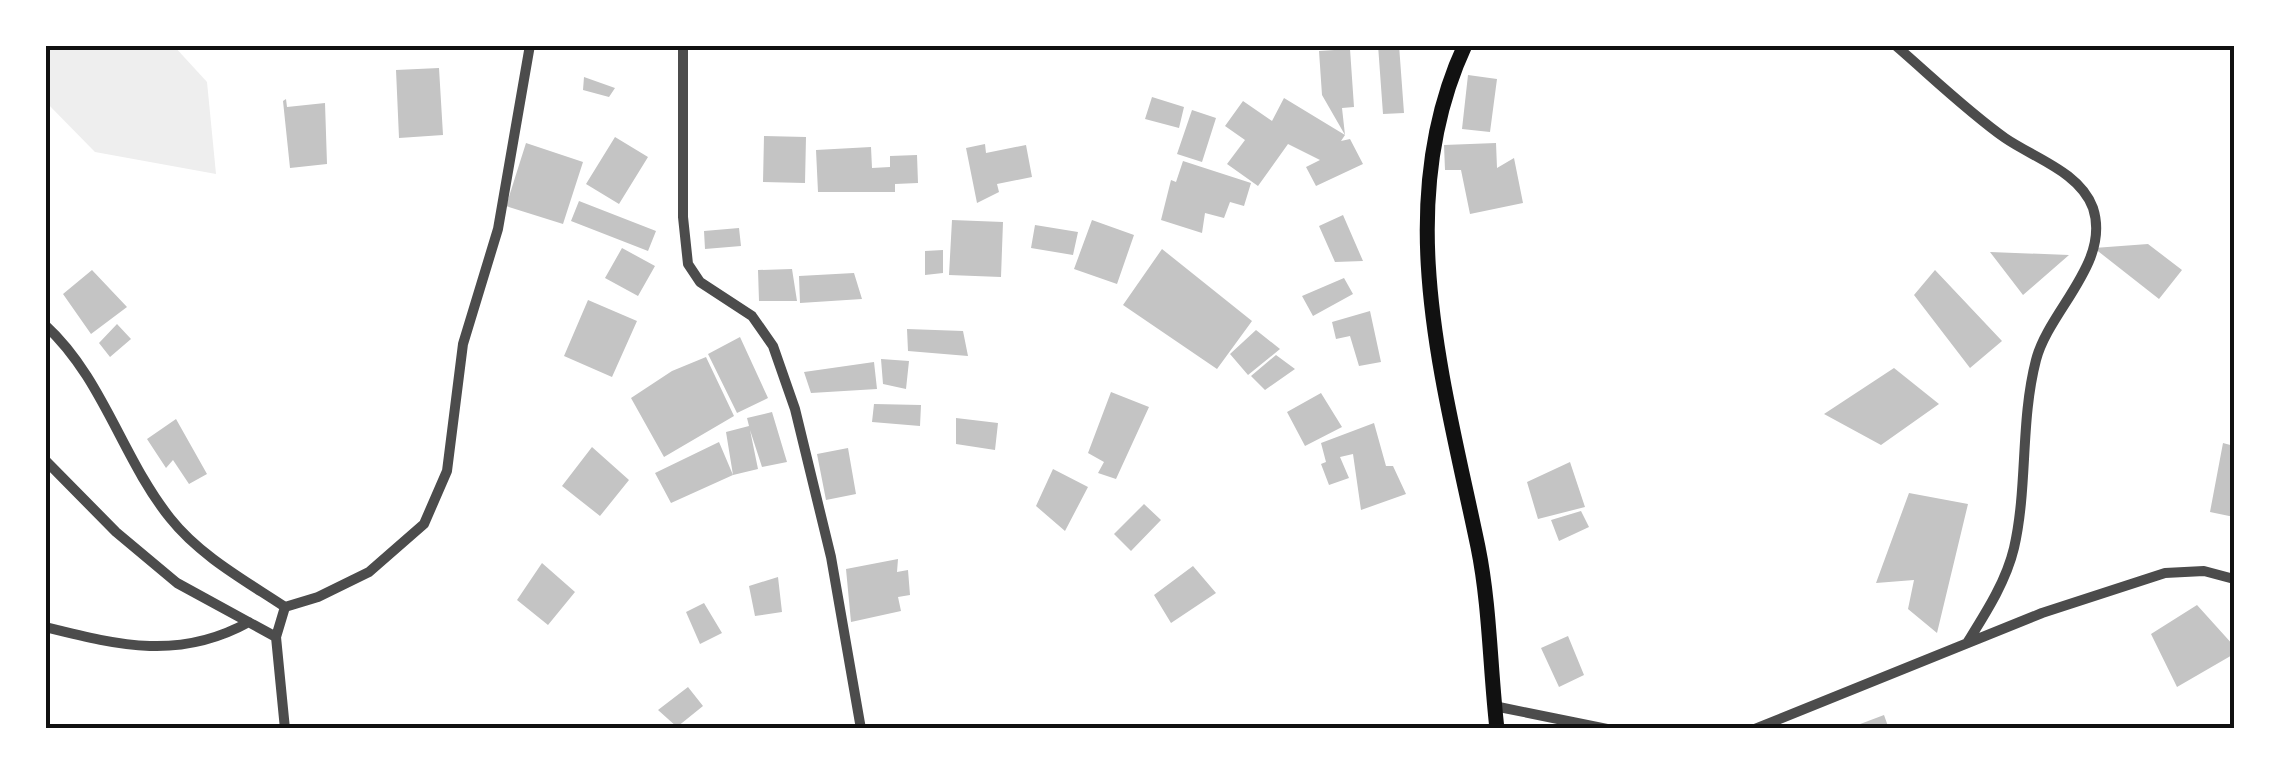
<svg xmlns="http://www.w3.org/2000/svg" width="2279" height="774" font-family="'Source Serif 4',serif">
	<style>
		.green { fill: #eee }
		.building { fill: #c4c4c4 }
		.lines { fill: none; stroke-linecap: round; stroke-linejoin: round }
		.minor { stroke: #4c4c4c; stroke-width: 10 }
		.trunk { stroke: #111; stroke-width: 15 }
		.neatline { fill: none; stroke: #111; stroke-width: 4 }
	</style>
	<rect width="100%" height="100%" fill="#fff"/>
	<path class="green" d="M45 45H173L207 82 216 174 95 152 45 101Z"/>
	<path class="building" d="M1378 45H1399L1404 113 1383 114Z
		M1350 49 1354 107 1342 108 1345 135 1322 95 1319 51Z
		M439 68 443 135 399 138 396 70Z
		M1468 75 1497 79 1490 132 1462 129Z
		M584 77 615 88 609 97 583 90Z
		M1152 97 1184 107 1179 128 1145 119Z
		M1284 98 1345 135 1341 141 1350 139 1363 164 1316 186 1306 167 1320 160 1288 144 1258 186 1227 164 1245 140 1225 126 1243 101 1272 121Z
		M286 99 287 107 325 103 327 164 290 168 283 101Z
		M1192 110 1216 118 1202 162 1177 154Z
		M764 136 806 137 805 183 763 182Z
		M615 137 648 157 619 204 586 184Z
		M526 143 583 162 563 224 506 206Z
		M1496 143 1497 168 1514 158 1523 203 1470 214 1461 170H1445L1444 145Z
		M985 144 986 153 1026 145 1032 177 997 184 999 192 977 203 966 148Z
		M871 147 872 168 890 167V156L917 155 918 183 895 184V192H818L816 150Z
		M1183 161 1251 183 1244 206 1230 202 1224 218 1205 213 1202 233 1161 220 1171 180 1176 182Z
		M579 201 656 231 648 251 571 221Z
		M1343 215 1363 261 1335 262 1319 226Z
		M952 220 1003 222 1001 277 949 275Z
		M1092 220 1134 235 1117 284 1074 269Z
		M1035 225 1078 232 1073 255 1031 248Z
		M739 228 741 246 705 249 704 231Z
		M2148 244 2182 270 2159 299 2094 248Z
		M622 248 655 266 638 296 605 278Z
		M1162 249 1252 321 1217 369 1123 305Z
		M943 250V273L925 275V251Z
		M1990 252 2069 255 2023 295Z
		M792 269 797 301H759L758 270Z
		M92 270 127 307 91 334 63 294Z
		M1935 270 2002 341 1970 368 1914 295Z
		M854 273 862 299 800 303 799 276Z
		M1344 278 1353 294 1313 316 1302 296Z
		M588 300 637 321 612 377 564 356Z
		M1370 311 1381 362 1359 366 1350 336 1336 339 1332 322Z
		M117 324 131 339 110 357 99 343Z
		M907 329 963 331 968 356 908 351Z
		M1256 330 1280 349 1248 375 1230 354Z
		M740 337 768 398 737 413 708 354Z
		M1276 355 1295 369 1265 390 1251 376Z
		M706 357 734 416 664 457 631 398 672 371Z
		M881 359 909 361 906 389 883 384Z
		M874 362 877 389 811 393 804 372Z
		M1894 368 1939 404 1881 445 1824 414Z
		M1111 392 1149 407 1116 479 1098 473 1104 462 1088 453Z
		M1321 393 1342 427 1305 446 1287 412Z
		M874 404 921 405 920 426 872 422Z
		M772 412 787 462 762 467 750 430 758 469 733 475 726 432 749 426 747 418Z
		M956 418 998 423 995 450 956 444Z
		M176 419 207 474 189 484 173 460 166 468 147 439Z
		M1374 423 1386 466H1393L1406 494 1361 510 1353 454 1340 457 1349 478 1329 485 1321 464 1326 462 1321 443Z
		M719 442 733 475 671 503 655 473Z
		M2223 443 2234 446V517L2210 512Z
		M592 447 629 480 600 516 562 486Z
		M848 448 856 494 826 500 817 454Z
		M1570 462 1585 507 1538 519 1527 482Z
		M1053 469 1088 487 1065 531 1036 506Z
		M1909 493 1968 504 1937 633 1908 609 1914 580 1876 583Z
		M1144 504 1161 520 1131 551 1114 534Z
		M1581 511 1589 527 1559 541 1551 520Z
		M898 559 897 572 908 570 910 595 898 597 901 611 851 622 846 569Z
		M542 563 575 592 548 625 517 600Z
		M1193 566 1216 593 1171 623 1154 595Z
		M778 577 782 612 755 616 749 586Z
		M704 603 722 633 700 644 686 612Z
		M2197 605 2234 646V654L2177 687 2151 634Z
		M1568 636 1584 675 1559 687 1541 648Z
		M688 687 703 706 677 727 658 710Z
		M1884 715 1889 729H1847Z"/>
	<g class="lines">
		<path class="minor" d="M683 45V217L688 264 700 282 752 316 773 346 795 409 831 557 861 729
			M1895 45C1931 76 1967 111 2005 138 2034 158 2080 172 2093 208 2111 263 2049 310 2036 360 2020 422 2028 487 2014 548 2006 582 1985 614 1967 643
			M45 325C103 378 122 458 170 518 200 556 246 581 285 607
			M45 460 116 532 177 583 276 637 285 607
			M285 607 318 597 369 572 424 524 447 471 463 344 498 229 530 45
			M45 627C118 645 179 661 249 622
			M276 637 285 729
			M1494 706 1607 729
			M1755 729 2042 613 2165 573 2204 571 2234 579"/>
		<path class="trunk" d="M1465 45C1390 206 1444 383 1478 547 1490 606 1490 669 1497 729"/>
	</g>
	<rect width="2279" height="774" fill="none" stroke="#ffffff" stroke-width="95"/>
	<rect x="48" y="48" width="2184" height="678" class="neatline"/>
</svg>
